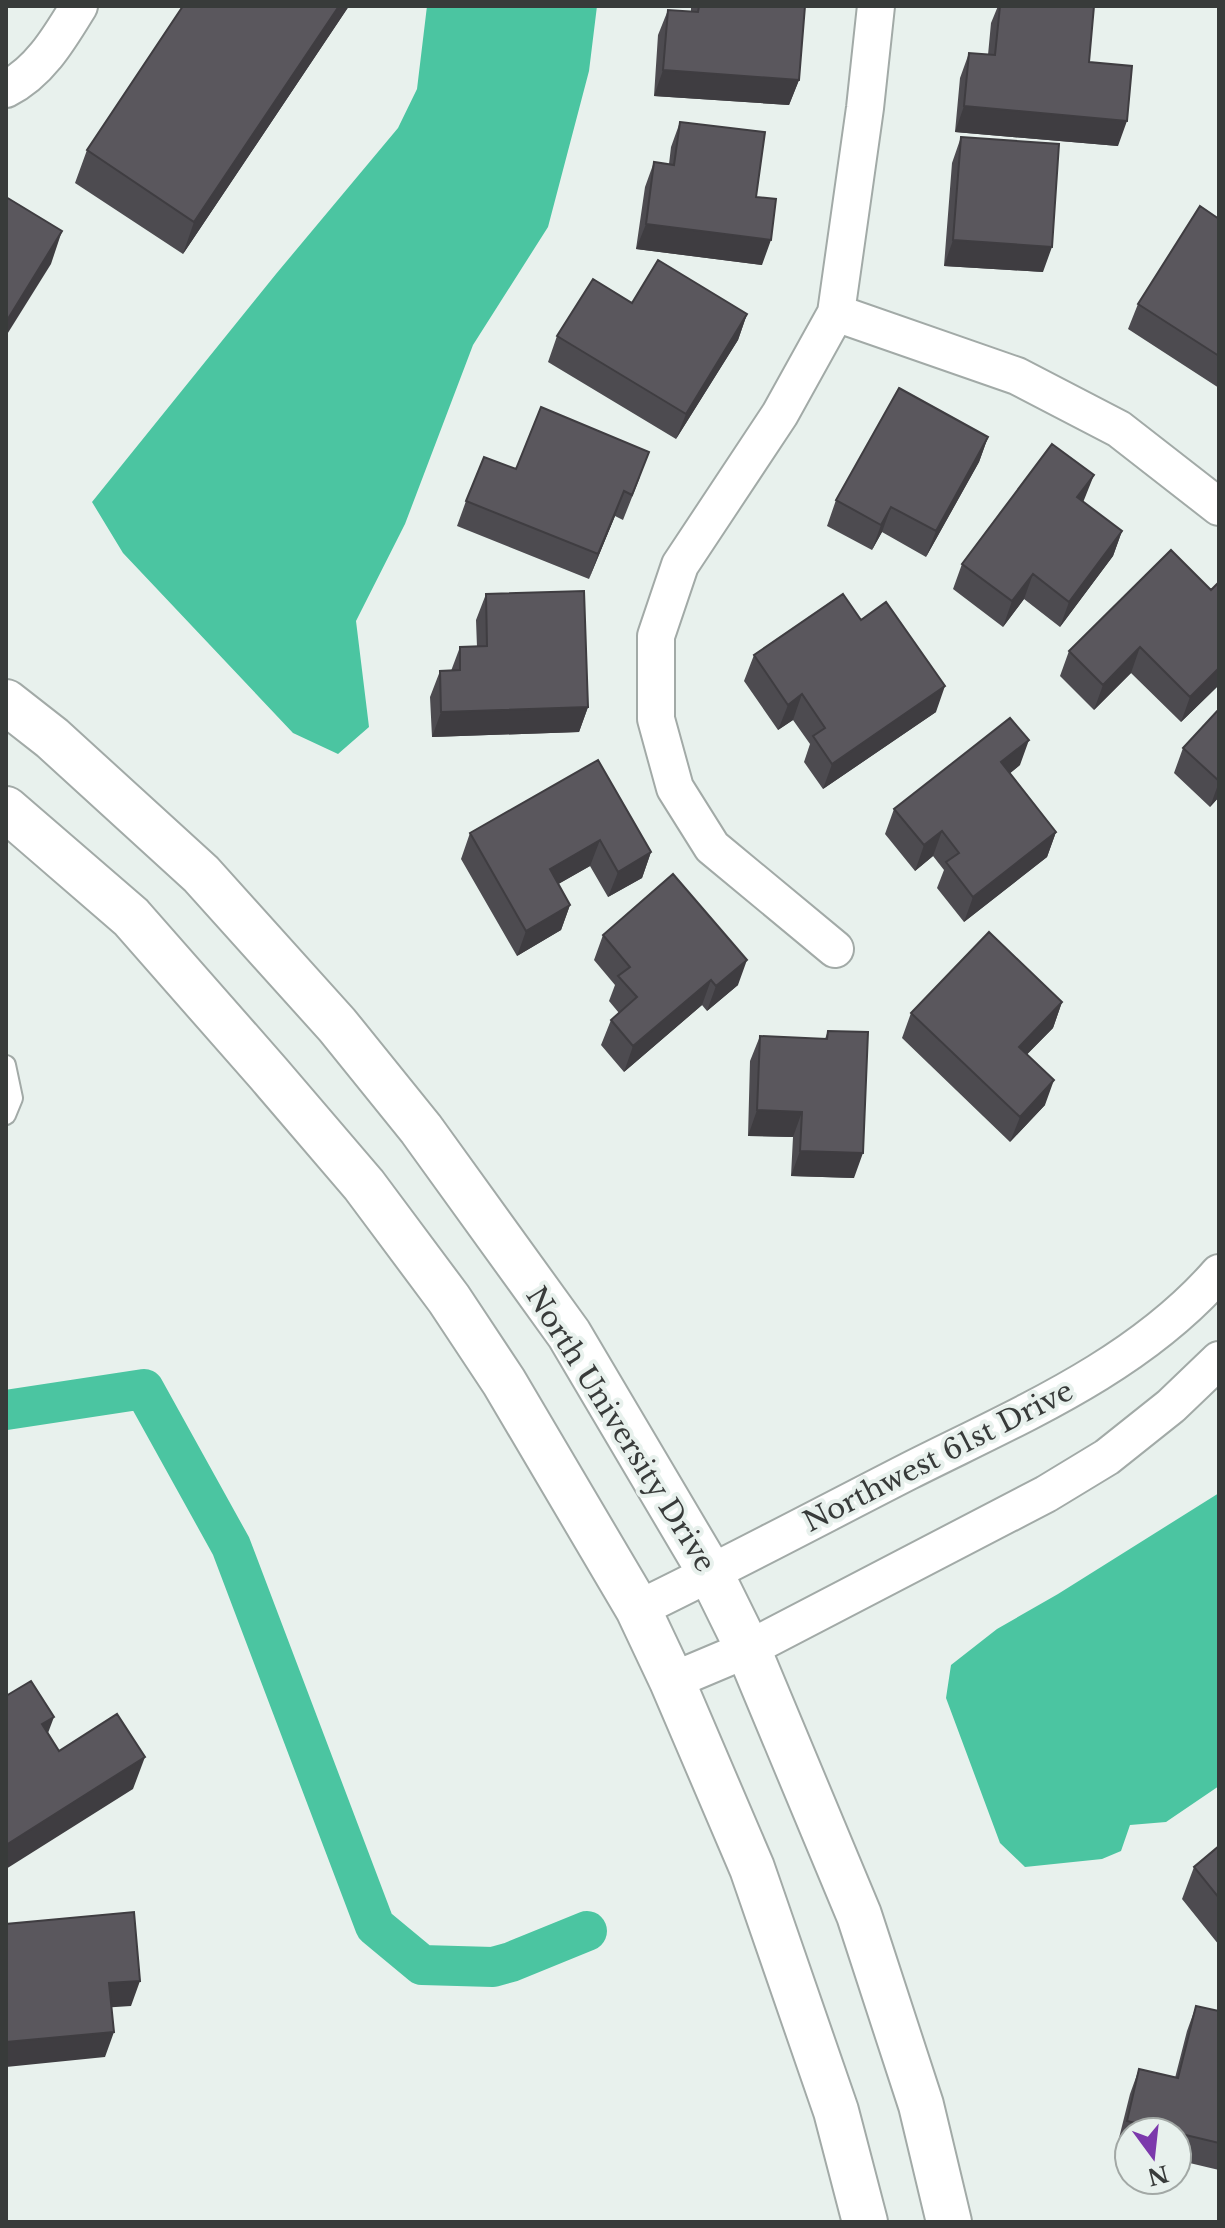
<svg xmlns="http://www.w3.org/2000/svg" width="1225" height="2228" font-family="'Libre Baskerville',serif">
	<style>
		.water { fill: #4bc5a1 }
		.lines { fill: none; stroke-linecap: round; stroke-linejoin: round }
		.canal { stroke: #4bc5a1; stroke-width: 40 }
		.service-casing { stroke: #a2aaa7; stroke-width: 22 }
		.minor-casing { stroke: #a2aaa7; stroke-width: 40 }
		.secondary-casing { stroke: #a2aaa7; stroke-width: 48 }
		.service { stroke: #fff; stroke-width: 18 }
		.minor { stroke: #fff; stroke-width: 36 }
		.secondary { stroke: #fff; stroke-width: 44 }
		.wall { fill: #4d4b50 }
		.shaded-wall { fill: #3f3d41 }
		.building { fill: #5a575d; stroke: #3f3d41; stroke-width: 2 }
		.labels { text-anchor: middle; stroke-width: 8; stroke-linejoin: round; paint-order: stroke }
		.street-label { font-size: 28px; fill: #383b3a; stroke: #e8f1ed }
	</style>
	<rect width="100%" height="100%" fill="#e8f1ed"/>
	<path class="water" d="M427 6H597L589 71 548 227 473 345 405 524 356 621 369 727 338 754 293 733 123 553 92 502 276 274 398 128 417 89Z
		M1219 1493V1786L1166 1822 1130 1825 1121 1851 1102 1859 1025 1867 1000 1843 946 1698 951 1665 997 1629 1058 1594Z"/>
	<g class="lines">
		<path class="canal" d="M6 1410 144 1389 231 1546 375 1926 422 1965 493 1967 511 1962 587 1931"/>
		<defs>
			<path id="service" d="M6 1065 13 1098 6 1115"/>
			<path id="minor" d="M6 89C40 72 60 37 79 6
				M836 313 1017 376 1119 429 1219 507
				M835 949 712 847 675 788 656 719V636L680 565 780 414 836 313 865 108 876 6
				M638 1609C729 1565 819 1517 909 1471 1018 1416 1137 1367 1219 1273
				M672 1681 748 1649 1046 1494 1107 1457 1171 1406 1219 1360"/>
			<path id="secondary" d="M6 702 52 738 201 874 337 1025 421 1129 569 1334 711 1574 748 1649 859 1915 921 2105 949 2222
				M6 809 131 917 269 1074 364 1185 449 1299 504 1382 638 1609 672 1681 752 1868 836 2111 865 2222"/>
		</defs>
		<use href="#service" class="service-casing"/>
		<use href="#minor" class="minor-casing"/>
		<use href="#secondary" class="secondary-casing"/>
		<use href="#service" class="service"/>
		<use href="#minor" class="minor"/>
		<use href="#secondary" class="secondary"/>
	</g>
	<path class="wall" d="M349 6 183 254 75 183 87 150Z
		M691 6H805L799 80 789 105 654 96 658 35 668 10 691 12Z
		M998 6H1094L1089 62 1118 146 955 132 960 78 969 53 988 55 991 23Z
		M680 122 756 197 762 265 636 249 645 187 654 162 669 164 671 147Z
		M961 137 1043 272 944 266 952 163Z
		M1219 219V388L1128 329 1138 304Z
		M632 303 747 314 738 340 676 439 548 362 557 336Z
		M988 437 979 462 926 557 882 532 872 550 827 526 836 500Z
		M640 477 623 520 615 516 589 579 457 526 466 501Z
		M1084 500 1083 502 1122 531 1113 556 1060 627 1024 599 1003 627 953 589 962 564Z
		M1171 550 1219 685 1181 722 1131 673 1094 710 1060 676 1069 651Z
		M486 594 588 707 579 732 432 737 430 697 440 671H451L460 647H477L476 620Z
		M861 620 936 712 823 789 804 762 810 744 793 720 778 730 744 681 754 655Z
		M1219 709V797L1210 807 1174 773 1183 748Z
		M598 760 651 852 642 878 608 897 590 866 558 884 570 905 561 930 517 956 461 859 470 833Z
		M1020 765 1010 773 1056 832 1047 857 964 922 937 888 944 870 933 856 915 871 885 834 894 809Z
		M603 935 738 985 707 1011 702 1005 624 1072 601 1045 611 1020 619 1013 609 1001 615 985 594 960Z
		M1062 1002 1053 1028 1027 1054 1045 1105 1010 1142 902 1038 911 1013Z
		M828 1031 854 1178 791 1176 793 1137 748 1136 750 1061 760 1036 825 1039Z
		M1219 1846V1945L1182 1899 1194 1867Z
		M1196 2006 1219 2011V2170L1177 2160V2132H1129V2149L1117 2146 1130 2094 1139 2069 1175 2078 1187 2031Z"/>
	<path class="shaded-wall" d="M339 6H349L183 254 194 222Z
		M663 70 799 80 789 105 654 96Z
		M964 106 1127 121 1118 146 955 132Z
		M646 224 771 240 762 265 636 249Z
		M62 231 51 264 6 336V322Z
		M953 240 1052 247 1043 272 944 266Z
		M747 314 738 340 676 439 686 414Z
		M988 437 979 462 926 557 936 531Z
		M1094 475 1084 500 1068 523 1077 497Z
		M624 491 615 516 589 579 598 554Z
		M891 507 882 532 872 550 881 525Z
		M1122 531 1113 556 1060 627 1069 602Z
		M1033 574 1024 599 1003 627 1012 601Z
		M1140 647 1131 673 1094 710 1103 685Z
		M1219 668V685L1181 722 1190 697Z
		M945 686 936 712 823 789 832 764Z
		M802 694 793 720 778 730 788 705Z
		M588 707 579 732 432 737 441 712Z
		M1029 740 1020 765 992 788 1001 762Z
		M1219 782V797L1210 807Z
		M942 831 933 856 915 871 924 845Z
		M1056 832 1047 857 964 922 973 897Z
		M600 840 590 866 541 894 550 869Z
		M651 852 642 878 608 897 618 872Z
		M570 905 561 930 517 956 526 931Z
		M747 960 738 985 707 1011 716 986Z
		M711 980 702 1005 624 1072 633 1046Z
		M1062 1002 1053 1028 1010 1072 1019 1047Z
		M1054 1080 1045 1105 1010 1142 1020 1117Z
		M757 1110 802 1112 793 1137 748 1136Z
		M800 1151 863 1153 854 1178 791 1176Z
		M54 1717 42 1749V1724Z
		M145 1757 133 1789 6 1869V1845Z
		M140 1981 131 2006 100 2008 109 1983Z
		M114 2032 105 2057 6 2067V2042Z"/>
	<path class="building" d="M183 6H339L194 222 87 150Z
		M699 6H805L799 80 663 70 668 10 698 12Z
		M1000 6H1094L1089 62 1132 66 1127 121 964 106 969 53 995 55Z
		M680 122 765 132 756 197 776 199 771 240 646 224 654 162 674 165Z
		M961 137 1059 144 1052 247 953 240Z
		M6 197 62 231 6 322Z
		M1200 206 1219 219V356L1138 304Z
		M658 260 747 314 686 414 557 336 593 279 632 303Z
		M899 388 988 437 936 531 891 507 881 525 836 500Z
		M541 407 649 452 632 495 624 491 598 554 466 501 484 457 516 469Z
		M1052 444 1094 475 1077 497 1122 531 1069 602 1033 574 1012 601 962 564Z
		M1171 550 1211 590 1219 582V668L1190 697 1140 647 1103 685 1069 651Z
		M584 591 588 707 441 712 440 671 460 670V647L487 646 486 594Z
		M843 594 861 620 886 602 945 686 832 764 813 736 825 728 802 694 788 705 754 655Z
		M1219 709V781L1183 748Z
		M1010 718 1029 740 1001 762 1056 832 973 897 946 862 959 853 942 831 924 845 894 809Z
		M598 760 651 852 618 872 600 840 550 869 570 905 526 931 470 833Z
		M673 874 747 960 716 986 711 980 633 1046 611 1020 637 997 618 976 630 967 603 935Z
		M989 932 1062 1002 1019 1047 1054 1080 1020 1117 911 1013Z
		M828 1031 868 1032 863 1153 800 1151 802 1112 757 1110 760 1036 827 1039Z
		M31 1681 54 1717 42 1724 59 1751 117 1714 145 1757 6 1845V1696Z
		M1219 1846V1898L1194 1867Z
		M134 1912 140 1981 109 1983 114 2032 6 2042V1924Z
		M1196 2006 1219 2011V2143L1127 2121 1139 2069 1178 2078Z"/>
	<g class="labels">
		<g class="street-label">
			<text transform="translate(621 1429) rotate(58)" y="10">North University Drive</text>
			<text transform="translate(938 1456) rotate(-27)" y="10">Northwest 61st Drive</text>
		</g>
	</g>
	<rect width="1225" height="2228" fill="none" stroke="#383b3a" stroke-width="16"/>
	<g transform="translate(1153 2156) rotate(165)"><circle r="38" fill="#e8f1ed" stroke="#a2a8a5" stroke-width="2"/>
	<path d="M0-6L14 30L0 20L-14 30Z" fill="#7c39ac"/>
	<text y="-12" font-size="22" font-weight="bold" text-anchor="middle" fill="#383b3a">N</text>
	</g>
</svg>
